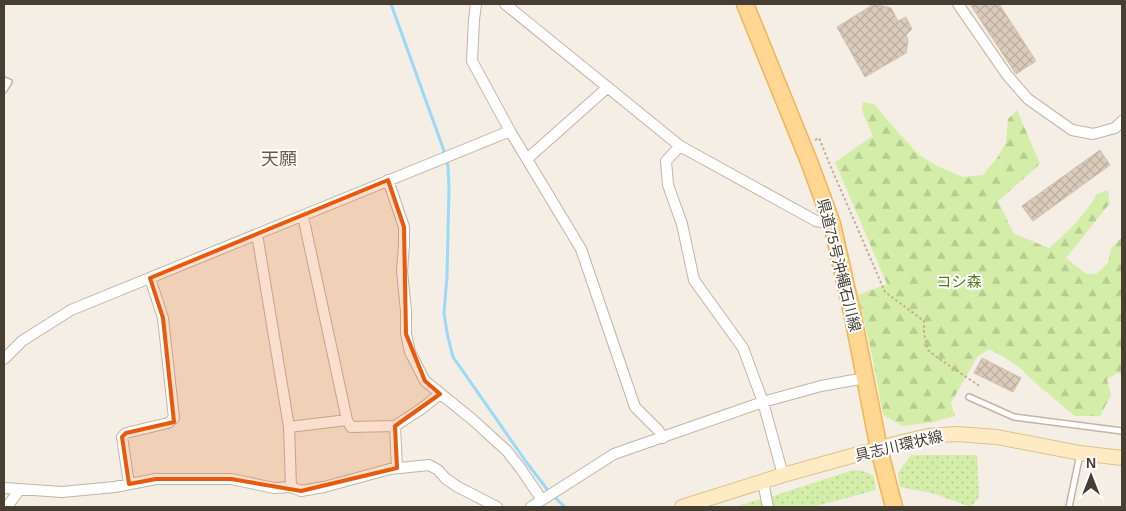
<svg xmlns="http://www.w3.org/2000/svg" width="1126" height="511" font-family="Helvetica,'Noto Sans JP',sans-serif">
	<style>
		.grass { fill: url(#grass-dots) }
		.forest { fill: url(#forest-firs) }
		.lines { fill: none; stroke-linecap: round; stroke-linejoin: round }
		.stream { stroke: #99daf8; stroke-width: 3 }
		.building { fill: url(#building-cross-hatch); stroke: #d3c0ab }
		.lane-casing { stroke: #c1b5a6; stroke-width: 8 }
		.street-casing { stroke: #c1b5a6; stroke-width: 12 }
		.secondary-casing { stroke: #dcc290; stroke-width: 16 }
		.primary-casing { stroke: #f1b555; stroke-width: 19 }
		.path { stroke: #c4af95; stroke-width: 2; stroke-dasharray: 2.5 2.5; stroke-linecap: butt }
		.lane { stroke: #fff; stroke-width: 5 }
		.street { stroke: #fff; stroke-width: 10 }
		.secondary { stroke: #ffebc3; stroke-width: 14 }
		.primary { stroke: #ffd692; stroke-width: 16 }
		.marked { fill: #e8590c; fill-opacity: 0.2; stroke: #e8590c; stroke-width: 4; stroke-linejoin: round }
		.labels { text-anchor: middle; stroke-width: 4; stroke-linejoin: round; paint-order: stroke }
		.street-label { font-size: 15px; fill: #473e33; stroke: #fff }
		.park-label { font-size: 15px; fill: #4d8020; stroke: #fff }
		.quarter-label { font-size: 18px; fill: #6b5b49; stroke: #fff }
	</style>
	<defs>
		<pattern id="grass-dots" width="8" height="8" patternUnits="userSpaceOnUse" patternTransform="scale(1.25)"><rect width="8" height="8" fill="#d4eda8"/><path d="M2 2h.1M6 6h.1" fill="none" stroke="#b7cc91" stroke-width="1.8" stroke-linecap="round"/></pattern>
		<pattern id="forest-firs" width="22" height="20" patternUnits="userSpaceOnUse" patternTransform="scale(1.25)"><rect width="22" height="20" fill="#d4eda8"/><path d="M5 1l3.5 6h-7zM16 11l3.5 6h-7z" fill="#b7cc91"/></pattern>
		<pattern id="building-cross-hatch" width="8" height="8" patternUnits="userSpaceOnUse" patternTransform="scale(1.25)"><rect width="8" height="8" fill="#dacbbb"/><path d="M0 0l8 8M0 8l8-8" fill="none" stroke="#bcafa1"/></pattern>
	</defs>
	<rect width="100%" height="100%" fill="#f4eee4"/>
	<path class="grass" d="M911 455H977L979 497 971 507 932 493 900 487 898 473Z
		M853 470 864 471 874 476 876 490 813 507H772L770 497Z
		M761 499 763 507H734Z"/>
	<path class="forest" d="M863 102 874 104 896 130 919 155 937 166 963 177 983 175 997 158 1006 143 1008 119 1017 110 1040 164 998 201 1014 234 1049 248C1068 232 1085 215 1097 194L1108 190 1110 203 1066 258 1086 274H1096L1108 263 1111 248 1122 237V376L1118 373 1107 379 1111 395 1100 416H1075L1039 386 1020 368 1004 357 989 349 977 357 951 403 955 416 933 422 903 426 883 415 873 360 858 295 887 284 835 162 873 136 862 111Z"/>
	<g class="lines">
		<path class="stream" d="M391 4 443 148 448 166 449 189 447 276 444 313 447 333 453 357 527 463 550 493 565 507"/>
	</g>
	<path class="building" d="M874 4 891 8 898 21 906 17 912 29 906 35 908 40 906 53 865 77 837 27Z
		M970 4H999L1036 61 1016 74Z
		M1100 150 1110 165 1033 221 1022 206Z
		M982 358 1021 378 1013 392 974 373Z"/>
	<g class="lines">
		<defs>
			<path id="lane" d="M4 80 9 82 4 90
				M969 397 1014 417 1122 431
				M1069 507 1080 454"/>
			<path id="street" d="M476 4 474 20 472 61 510 131 581 249 635 407 658 430 663 438
				M505 4 680 146 816 221 832 224
				M958 4 1007 75 1028 99 1072 130 1093 134 1115 128 1122 121
				M680 146 666 161 668 185 682 224 694 280 743 348 763 402 783 475
				M527 159 608 87
				M388 180 404 227V245L402 271 406 311V334L410 352 425 381 473 420 507 451 521 469 542 500
				M303 216 347 420 351 427 395 426
				M257 234 289 427 291 487
				M4 359 22 341 71 310 510 131
				M289 427 347 420
				M397 468 395 426 421 409 440 394
				M763 482 768 507
				M129 484 122 437 126 433 168 423 174 418 163 318 150 278
				M4 488 62 492 115 487 156 479H231L274 488 291 487 301 491 324 487 390 469 429 465 438 470 446 479 458 487 497 507
				M7 507 20 489
				M531 507 614 454 763 402 821 386 865 378"/>
			<path id="secondary" d="M682 507 783 475 902 442 928 436 956 434 997 437 1080 453 1122 458"/>
			<path id="primary" d="M745 4 810 164 832 224 853 317 879 449 894 507"/>
		</defs>
		<use href="#lane" class="lane-casing"/>
		<use href="#street" class="street-casing"/>
		<use href="#secondary" class="secondary-casing"/>
		<use href="#primary" class="primary-casing"/>
		<path class="path" d="M815 140 819 138 830 165 885 292 924 321V333L928 350 938 358 981 387"/>
		<use href="#lane" class="lane"/>
		<use href="#street" class="street"/>
		<use href="#secondary" class="secondary"/>
		<use href="#primary" class="primary"/>
	</g>
	<path class="marked" d="M388 180 404 227 406 334 425 381 440 394 395 426 397 468 301 491 231 479H156L129 484 122 437 126 433 174 422 163 318 150 278Z"/>
	<g class="labels">
		<g class="street-label">
			<text transform="translate(839 265) rotate(76)" y="5">県道75号沖縄石川線</text>
			<text transform="translate(899 446) rotate(-13)" y="5">具志川環状線</text>
		</g>
		<g class="park-label">
			<text x="959" y="287">コシ森</text>
		</g>
		<g class="quarter-label">
			<text x="279" y="165">天願</text>
		</g>
	</g>
	<rect width="1126" height="511" fill="none" stroke="#473e33" stroke-width="10"/>
	<g transform="translate(1091 476)" stroke="#ffffff" stroke-width="4" paint-order="stroke">
	<path d="M0-4L9 19L0 12L-9 19Z" fill="#473e33"/>
	<text y="-8" font-size="14" font-weight="bold" text-anchor="middle" fill="#473e33">N</text>
	</g>
</svg>
